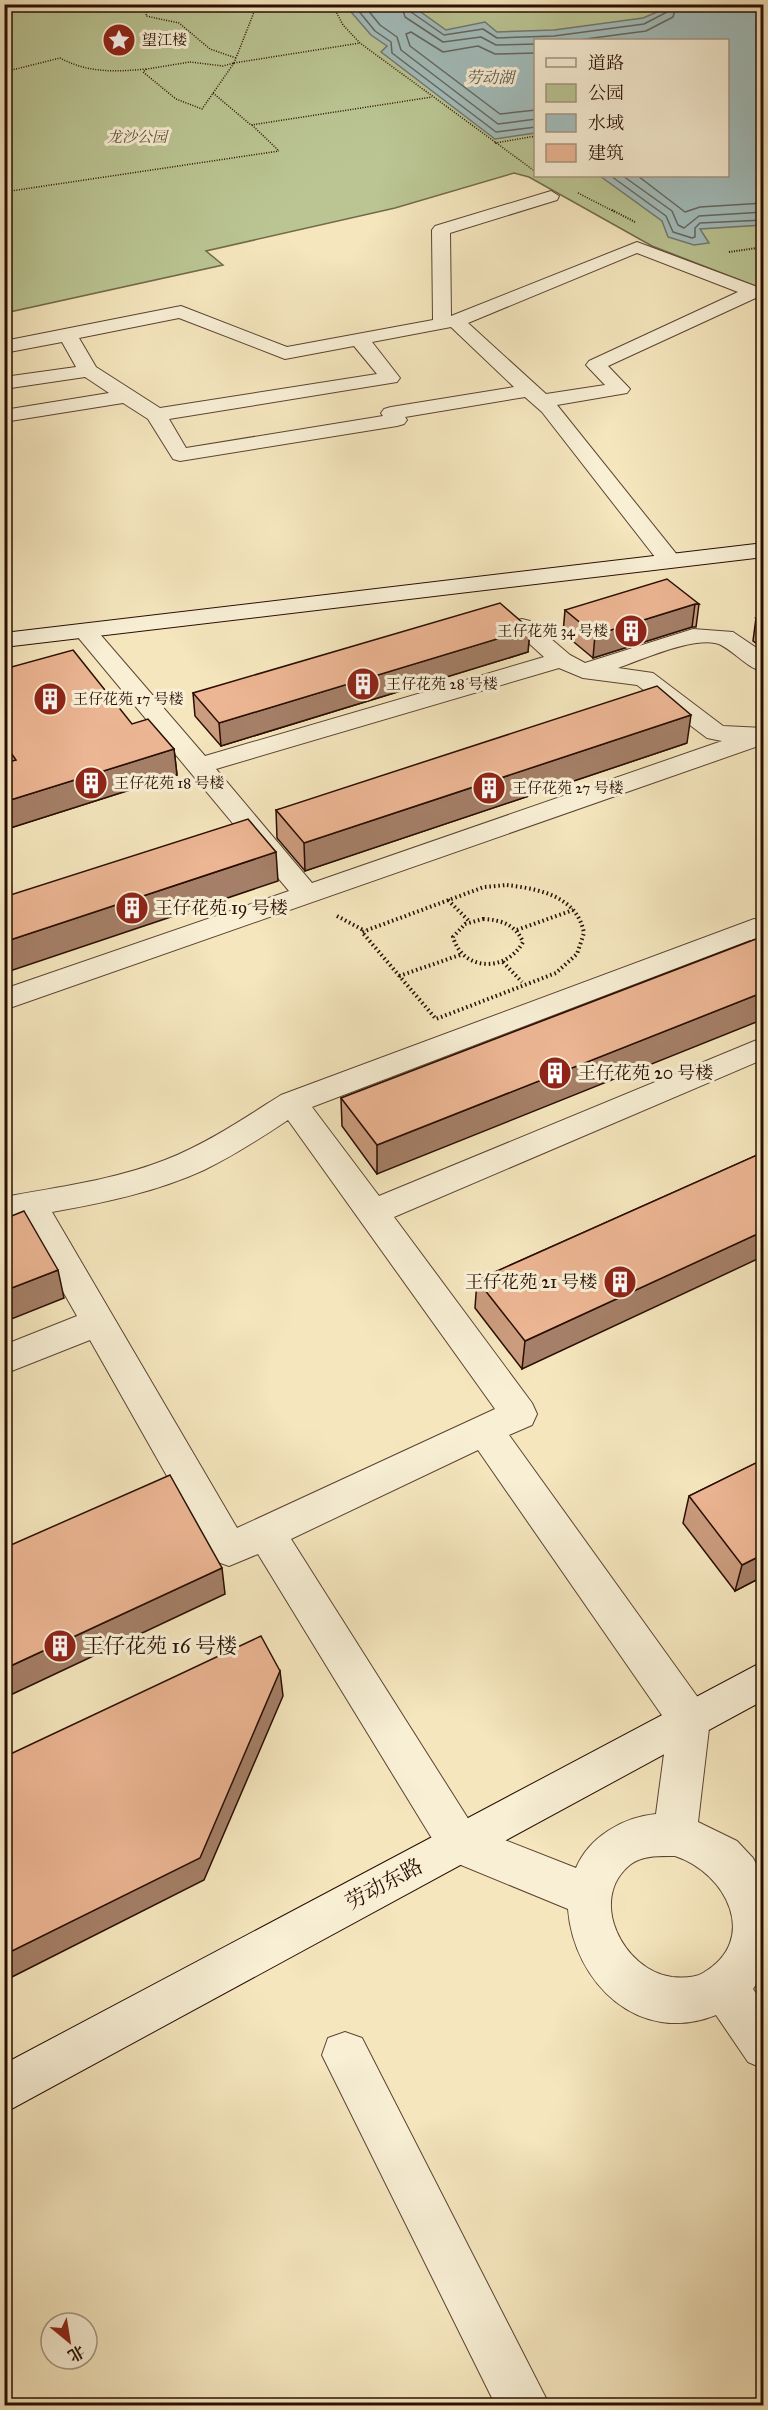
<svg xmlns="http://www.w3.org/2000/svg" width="768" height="2410" font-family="'IM FELL Great Primer','Noto Serif SC',serif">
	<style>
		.green { fill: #bac593; stroke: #726a4b; stroke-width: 1.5; fill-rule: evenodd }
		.water { fill: #a2bdbc; stroke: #727772; stroke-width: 1.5 }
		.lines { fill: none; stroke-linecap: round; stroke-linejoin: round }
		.shore { stroke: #666660; stroke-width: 1.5 }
		.street-casing { stroke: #5c4432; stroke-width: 2 }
		.secondary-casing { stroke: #290e03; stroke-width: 2 }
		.path-far2 { stroke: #290e03; stroke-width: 1.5; stroke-dasharray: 1 1.5; stroke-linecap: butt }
		.path-far1 { stroke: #290e03; stroke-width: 2; stroke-dasharray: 1 1.5; stroke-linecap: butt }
		.path { stroke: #290e03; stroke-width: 4; stroke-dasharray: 1.5 3; stroke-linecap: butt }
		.street { fill: #f8efd5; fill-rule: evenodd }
		.secondary { fill: #f8efd5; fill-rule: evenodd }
		.wall { fill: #cb9c7e; stroke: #290e03; stroke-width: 1.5 }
		.shaded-wall { fill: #a57f67; stroke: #290e03; stroke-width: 1.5 }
		.building { fill: #ecb593; stroke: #290e03; stroke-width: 1.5 }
		.labels { text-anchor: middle; stroke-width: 6; stroke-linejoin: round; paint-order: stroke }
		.far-poi-label { font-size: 15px; fill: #290e03; stroke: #f8efd5; text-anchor: start }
		.far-park-label { font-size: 15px; font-style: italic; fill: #5c4e35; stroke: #f8efd5 }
		.far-water-label { font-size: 16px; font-style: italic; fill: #59544d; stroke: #f8efd5 }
		.poi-label { font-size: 18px; fill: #290e03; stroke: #f8efd5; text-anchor: start }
		.near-poi-label { font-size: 21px; fill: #290e03; stroke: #f8efd5; text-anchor: start }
		.near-street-label { font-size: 21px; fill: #290e03; stroke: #f8efd5 }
	</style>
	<rect width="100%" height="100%" fill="#f5e6be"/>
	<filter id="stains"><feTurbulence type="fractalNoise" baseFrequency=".00333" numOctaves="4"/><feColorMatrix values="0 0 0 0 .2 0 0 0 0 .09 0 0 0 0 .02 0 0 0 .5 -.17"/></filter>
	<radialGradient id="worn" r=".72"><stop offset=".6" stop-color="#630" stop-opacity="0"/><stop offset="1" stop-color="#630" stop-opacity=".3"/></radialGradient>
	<path class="green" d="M4 5H763V289L652 246 529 177 514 173 395 208 206 251 223 265 5 313ZM536 40H728V176H536Z"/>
	<path class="water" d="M345 5H411L446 30 485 22 497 32 554 30 643 18 674 5H763V225L700 229 709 243 694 245 668 237 662 221 600 176H728V40H536L535 133 495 139 381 52 387 46 371 35Z"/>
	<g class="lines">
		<path class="shore" d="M353 4 375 31 391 42 392 53 496 132 536 127
			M363 4 380 25 397 37 401 50 498 124 536 119
			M401 4 405 17 443 42 481 37 496 45 536 44
			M408 4 411 12 444 35 483 29 497 38 554 36 644 24 667 12 670 4
			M578 40 646 31 673 17 677 4
			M536 53 495 54 478 46 443 52 411 32 406 34 410 46 500 114 536 110
			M611 176 666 216 673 232 692 238 695 237V228L700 223 764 220
			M623 176 672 211 678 225 684 228 699 216 764 212
			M638 176 685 212 700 207 764 203"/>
		<defs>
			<path id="street" d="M551 191 559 196 557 200 450 233 451 316 637 242 760 288 763 292 760 296 608 366 630 389 627 393 557 405 678 556 681 561 678 566H662L542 412 525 397 405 417 407 420 404 424 397 426 180 461 173 459 148 419 123 403 4 422V410L109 393 85 377 4 389V377L76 367 62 342 4 353V341L181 306 287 347 433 320 432 230 435 226ZM637 253 738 292 589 361 586 365 605 385 546 394 468 323ZM179 318 285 359 354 346 377 374 160 408 96 367 79 338ZM451 327 514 387 391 407 384 409 381 413 383 416 186 448 169 419 397 382 400 378 372 342Z
				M522 619 530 621 570 655 585 663 693 629 733 632 764 653V672C747 668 736 653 721 645 699 634 641 660 618 668L653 673 723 726 764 728V744L4 1010V989L289 891 77 636 73 631 77 626H93L205 756 544 657 510 626 514 621ZM559 668 583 678 637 685 707 738 722 741 312 883 216 769Z
				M754 919 764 921V946L750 940 312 1107 379 1196 764 1037V1059L394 1217 532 1403 537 1414 532 1425 509 1435 704 1706 710 1720 698 1822 737 1841 753 1858 764 1879V1972L753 1989 764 2005V2069L748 2062 716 2015C639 2046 574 1983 568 1909L444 1858 258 1554 229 1566 215 1561 90 1340 4 1374V1345L77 1316 21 1218 4 1221V1197C58 1187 114 1180 165 1160 206 1144 243 1119 281 1095ZM288 1120 495 1409 237 1528 52 1212C103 1203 156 1192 204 1170 233 1156 261 1138 288 1120ZM478 1450 668 1724 656 1814C623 1817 589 1837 576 1868L474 1828 291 1539ZM675 1856C727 1873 760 1940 703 1973 694 1978 683 1978 672 1977 624 1971 586 1899 631 1864 643 1855 661 1856 675 1856Z
				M345 2032 362 2038 550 2406H496L322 2055 328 2038Z"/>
			<path id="secondary" d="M764 543V557L4 647V633Z
				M764 1661V1700L4 2113V2064Z"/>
		</defs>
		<use href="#street" class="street-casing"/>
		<use href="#secondary" class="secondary-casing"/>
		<path class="path-far2" d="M142 4 147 8 146 16 179 23 210 49 236 58
			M332 4 343 25 360 43 536 172
			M190 62 223 66 234 63 202 109 176 99 143 72 147 69Z
			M234 63 256 7
			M234 63 360 43
			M4 72 60 58C88 73 115 72 146 69
			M213 93 251 125 432 97
			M252 125 279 151
			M495 143 536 136
			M4 192 279 151
			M578 193 615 212"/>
		<path class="path-far1" d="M612 210 635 222
			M729 252 764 247"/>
		<path class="path" d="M507 885C539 889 577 896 584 933L577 954 556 973 436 1019 362 932 484 887Z
			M448 900 470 922
			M337 916 365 931
			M483 919C501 920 515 924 523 942 507 972 463 972 453 937L465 924Z
			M517 930 573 910
			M503 962 522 982
			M399 976 460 955"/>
		<use href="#street" class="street"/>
		<use href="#secondary" class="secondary"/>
	</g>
	<path class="wall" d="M699 604 696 627H692L593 658 563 633 565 610Z
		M764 616V649L753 641 756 618Z
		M530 629 528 652 221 746 195 716 193 693Z
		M4 669 132 724 174 749 177 775 4 830Z
		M687 743 305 871 277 838 276 810Z
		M764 936 377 1174 342 1126 341 1098Z
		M764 1152 522 1369 475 1308 477 1280Z
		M764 1459V1576L735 1591 683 1523 689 1496Z"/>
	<path class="shaded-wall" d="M695 604 692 627 593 658 595 635Z
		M530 629 528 652 221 746 219 723Z
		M691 715 687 743 305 871 304 843Z
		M174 749 177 775 4 830V802Z
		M276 852 278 881 4 973V942Z
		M764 992V1019L377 1174V1145Z
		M764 1231V1256L522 1369 525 1341Z
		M58 1270 64 1298 4 1322V1291Z
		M764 1554V1576L735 1591 742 1565Z
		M222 1568 225 1594 4 1698V1669Z
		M280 1671 283 1696 204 1880 4 1981V1955Z"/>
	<path class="building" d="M667 579 699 604H695L595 635 565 610Z
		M500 603 530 629 219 723 193 693Z
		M764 616V623L756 618Z
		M73 650 132 724 148 719 174 749 4 802V763L16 760 4 743V669Z
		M657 686 691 715 304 843 276 810Z
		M248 819 276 852 4 942V897Z
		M764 936V992L377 1145 341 1098Z
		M764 1152V1231L525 1341 477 1280Z
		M24 1211 58 1270 4 1291V1219Z
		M764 1459V1554L742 1565 689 1496Z
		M170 1475 222 1568 4 1669V1548Z
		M261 1636 280 1671 200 1858 4 1955V1757Z"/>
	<defs>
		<symbol id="sight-disc" viewBox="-11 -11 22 22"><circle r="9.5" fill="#8f2418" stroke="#f8efd5"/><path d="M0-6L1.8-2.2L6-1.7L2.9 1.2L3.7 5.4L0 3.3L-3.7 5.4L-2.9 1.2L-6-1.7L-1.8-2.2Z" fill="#fff"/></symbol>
		<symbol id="building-disc" viewBox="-11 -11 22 22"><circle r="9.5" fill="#8f2418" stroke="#f8efd5"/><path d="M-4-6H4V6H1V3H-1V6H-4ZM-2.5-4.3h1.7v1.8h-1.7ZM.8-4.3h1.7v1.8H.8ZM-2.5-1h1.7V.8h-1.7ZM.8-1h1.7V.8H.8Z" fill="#fff"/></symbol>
	</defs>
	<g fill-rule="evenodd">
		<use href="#sight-disc" x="100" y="21" width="38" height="38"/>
		<use href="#building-disc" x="612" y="612" width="38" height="38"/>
		<use href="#building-disc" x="344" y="665" width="38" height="38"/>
		<use href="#building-disc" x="31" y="680" width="38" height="38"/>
		<use href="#building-disc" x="72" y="764" width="38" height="38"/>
		<use href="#building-disc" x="470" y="769" width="38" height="38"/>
		<use href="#building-disc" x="113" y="889" width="38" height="38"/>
		<use href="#building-disc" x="536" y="1054" width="38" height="38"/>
		<use href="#building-disc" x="601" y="1263" width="38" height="38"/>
		<use href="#building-disc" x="41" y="1627" width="38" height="38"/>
	</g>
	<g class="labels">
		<g class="far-poi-label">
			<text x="142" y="45">望江楼</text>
			<text x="608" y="636" text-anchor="end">王仔花苑 34 号楼</text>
			<text x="386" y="689">王仔花苑 28 号楼</text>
			<text x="73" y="704">王仔花苑 17 号楼</text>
			<text x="114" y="788">王仔花苑 18 号楼</text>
			<text x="512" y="793">王仔花苑 27 号楼</text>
		</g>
		<g class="far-park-label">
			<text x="137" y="142">龙沙公园</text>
		</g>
		<g class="far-water-label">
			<text x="490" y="83">劳动湖</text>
		</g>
		<g class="poi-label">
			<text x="155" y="914">王仔花苑 19 号楼</text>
			<text x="578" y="1079">王仔花苑 20 号楼</text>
			<text x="597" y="1288" text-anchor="end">王仔花苑 21 号楼</text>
		</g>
		<g class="near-poi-label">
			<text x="83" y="1653">王仔花苑 16 号楼</text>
		</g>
		<g class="near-street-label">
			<text transform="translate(384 1884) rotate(-28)" y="7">劳动东路</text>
		</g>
	</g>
	<rect width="768" height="2410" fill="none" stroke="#f5e6be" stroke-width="24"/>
	<rect x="6" y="6" width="756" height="2398" fill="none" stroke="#290e03" stroke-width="3"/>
	<rect x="12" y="12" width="744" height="2386" fill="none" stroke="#290e03" stroke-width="1.5"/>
	<rect x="534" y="39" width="195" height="138" fill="#f8efd5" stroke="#a59581" stroke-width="1.5"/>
	<rect x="546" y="58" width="30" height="9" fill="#f8efd5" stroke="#a59581" stroke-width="1.5"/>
	<text x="588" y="69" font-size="18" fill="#290e03">道路</text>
	<rect x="546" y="84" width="30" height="18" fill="#bac593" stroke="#a59581" stroke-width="1.5"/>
	<text x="588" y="99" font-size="18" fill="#290e03">公园</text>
	<rect x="546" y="114" width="30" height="18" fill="#a2bdbc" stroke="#a59581" stroke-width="1.5"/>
	<text x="588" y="129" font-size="18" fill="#290e03">水域</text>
	<rect x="546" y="144" width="30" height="18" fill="#ecb593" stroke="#a59581" stroke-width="1.5"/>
	<text x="588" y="159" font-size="18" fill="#290e03">建筑</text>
	<g transform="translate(69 2341) rotate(150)"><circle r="28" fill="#f8efd5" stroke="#a59581" stroke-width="1.5"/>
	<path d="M0-4.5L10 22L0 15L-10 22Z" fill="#8f2418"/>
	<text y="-9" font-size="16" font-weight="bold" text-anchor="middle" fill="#290e03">北</text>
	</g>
	<rect width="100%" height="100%" filter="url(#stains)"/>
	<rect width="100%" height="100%" fill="url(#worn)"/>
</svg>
